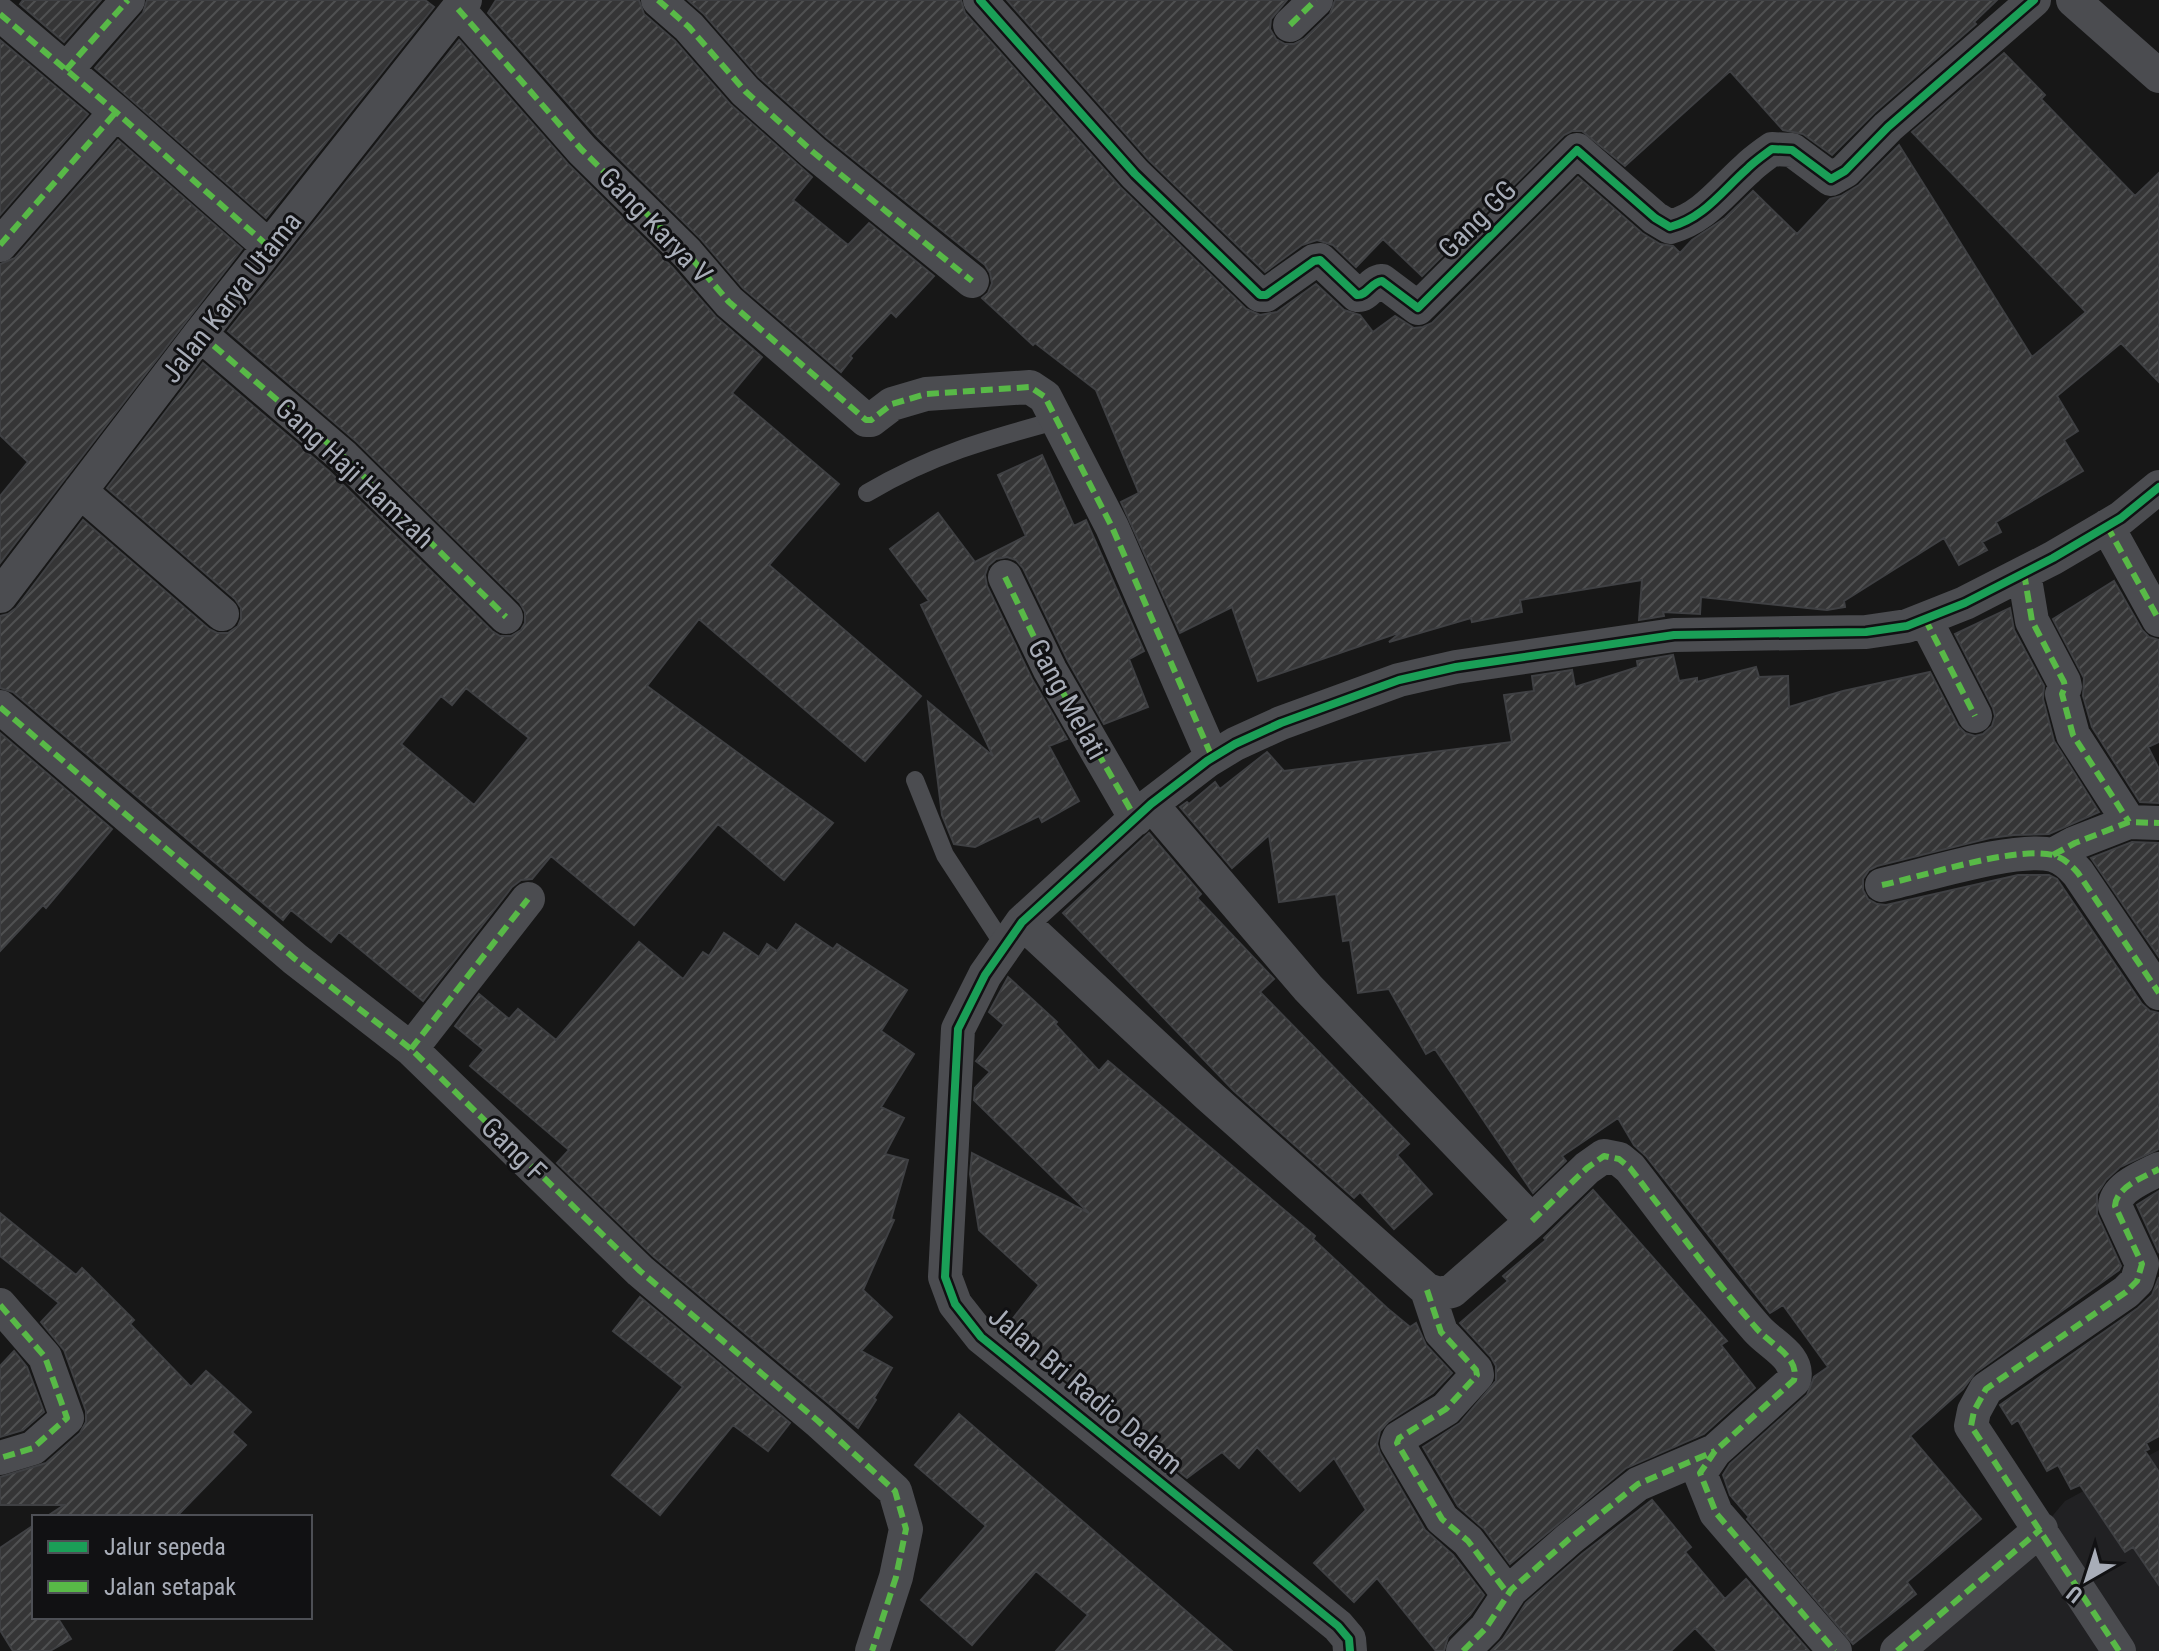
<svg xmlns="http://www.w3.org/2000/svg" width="2159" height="1651" font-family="'Roboto Condensed',sans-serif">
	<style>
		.built { fill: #212123 }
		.building { fill: url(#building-hatch); stroke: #3f4043; stroke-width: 2; fill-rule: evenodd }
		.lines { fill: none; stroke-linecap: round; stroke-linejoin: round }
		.service { stroke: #4b4c50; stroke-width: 18 }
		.minor { stroke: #4b4c50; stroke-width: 34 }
		.quiet { stroke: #58b947; stroke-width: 6; stroke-dasharray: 12 6; stroke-linecap: butt }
		.cycleway-casing { stroke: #111113; stroke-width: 13 }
		.cycleway { stroke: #1a9f57; stroke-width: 8 }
		.labels { text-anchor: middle; stroke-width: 6; stroke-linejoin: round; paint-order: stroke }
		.street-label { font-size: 28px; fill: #a8adb8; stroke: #111113 }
	</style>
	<defs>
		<pattern id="building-hatch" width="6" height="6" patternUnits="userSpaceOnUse" patternTransform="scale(2)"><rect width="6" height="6" fill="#353536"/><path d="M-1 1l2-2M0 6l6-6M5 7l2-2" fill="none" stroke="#4f5051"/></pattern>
	</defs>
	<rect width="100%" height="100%" fill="#171717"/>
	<path class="built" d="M2159 1450V1651H1898L2026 1547 2065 1501Z"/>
	<path class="building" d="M23 0H101L64 42 20 4Z
		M147 0H425L434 7 266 218 95 68 143 13Z
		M496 0H639L644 14 675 41 730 104 812 177 793 200 848 245 869 223 934 276 896 317 891 312 850 356 852 358 841 372 743 288 701 239 597 136 488 13Z
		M688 0H961L965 13 1120 187 1246 309 1260 315 1277 312 1316 284 1344 310 1360 315 1373 332 1395 316 1414 328 1423 327 1432 323 1578 177 1642 233 1660 244 1673 246 1680 253 1692 240 1725 218 1753 191 1797 234 1830 199 1841 196 1859 185 1899 145 2032 357 2086 312 1912 132 2004 53 2045 95 2041 99 2135 196 2159 173V382L2121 343 2057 396 2078 431 2064 440 2083 471 1996 522 2001 532 1982 542 1987 550 1959 565 1944 538 1844 601 1845 607 1827 610 1701 597 1700 614 1663 612 1664 616 1639 620 1642 580 1520 600 1522 612 1472 622 1471 618 1389 642 1401 632 1258 681 1232 607 1180 633 1121 502 1139 493 1096 390 1035 343 1033 345 982 298 988 293 992 283 990 273 985 265 826 137 759 77 704 14Z
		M1007 0H1287L1271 19 1270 29 1276 39 1285 44H1294L1304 39 1330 14 1335 0H1997L1974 22 1976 24 1875 112 1832 155 1803 134 1783 130 1730 71 1625 166 1582 131H1572L1564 135 1422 276 1383 239 1356 267 1333 245 1317 240 1302 245 1265 272 1149 160Z
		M0 40 88 114 0 215Z
		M459 40 568 164 672 267 716 317 762 357 732 393 839 484 769 565 921 696 865 761 699 619 647 686 833 823 784 880 718 824 634 925 551 856 532 879 521 880 512 887 423 1001 339 932 331 942 291 910 283 920 13 692 0 688V616L8 614 16 608 83 520 209 629 217 633H228L238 626 241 619V608L235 599 107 488 203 363 330 472 492 631 500 636H511L521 630 525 623V612L520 603 357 442 228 331ZM466 688 529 738 474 805 401 744 441 696 452 705Z
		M118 140 242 249 0 563V496L28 462 0 435V264L15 258Z
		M1042 455 1074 526 1086 520 1144 651 1129 659 1148 707 1104 724 1068 661 1023 568 1016 560 1007 557 996 559 988 566 985 575 987 586 1032 679 1067 739 1049 746 1079 801 1042 822 1039 816 975 847 954 844 942 815 928 702 993 756 921 605 929 601 890 549 938 513 975 562 1026 536 998 475Z
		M2114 581 2142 630 2149 637 2159 640V742L2148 747 2159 769V803L2140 802 2092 727 2083 696 2084 678 2053 619Z
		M2010 608 2014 630 2044 686 2043 699 2054 741 2099 812 2049 834 2014 835 1990 838 1877 866 1869 870 1863 879V890L1868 899 1877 904 1886 905 2018 875H2049L2057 879 2142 1004 2150 1011 2159 1013V1149L2120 1167 2106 1180 2097 1194V1214L2121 1266 2119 1270 1975 1373 1963 1389 1910 1436 1981 1519 1907 1582 1916 1594 1853 1644 1747 1519 1749 1517 1730 1495 1723 1475 1730 1464 1807 1395 1814 1377 1828 1367 1783 1305 1770 1313 1646 1156 1634 1145 1618 1118 1562 1156 1566 1161 1533 1193 1435 1049 1426 1054 1389 989 1358 993 1350 940 1343 941 1336 894 1279 902 1269 835 1232 868 1180 807 1187 802 1189 804 1215 782 1220 789 1267 752 1284 771 1512 742 1504 695 1534 691 1532 676 1572 670 1575 687 1638 667 1637 661 1673 655 1679 681 1697 678V682L1756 667 1759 677 1788 676 1789 707 1843 691 1930 672 1958 726 1965 733 1975 736 1983 734 1992 726 1995 716 1993 708 1955 634Z
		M0 733 112 829 46 908 43 905 0 951Z
		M1149 833 1201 894 1197 898 1274 979 1260 992 1409 1144 1397 1155 1432 1194 1394 1229 1360 1192 1354 1198 1234 1091 1063 913Z
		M2132 842 2159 843V957L2091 858Z
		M796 924 833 949 837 944 907 990 881 1031 914 1054 881 1107 904 1118 885 1154 908 1160 891 1219 894 1220 863 1290 892 1317 861 1351 892 1368 874 1398 876 1400 858 1428 653 1256 557 1163 569 1150 470 1066 484 1050 455 1026 479 994 509 1019 518 1009 556 1040 639 942 683 979 703 952 709 956 724 933 759 957 767 944 777 951Z
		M1008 977 1057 1022 1055 1024 1099 1071 1108 1061 1315 1236 1313 1239 1387 1308 1410 1327 1416 1323 1426 1345 1452 1373 1433 1393 1388 1422 1380 1431 1377 1444 1380 1453 1425 1530 1453 1555 1484 1595 1470 1615 1448 1637 1444 1651H1436L1377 1578 1354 1602 1314 1563 1366 1510 1334 1458 1300 1491 1257 1447 1239 1468 1222 1452 1187 1478 1156 1453 1142 1435 1138 1438 1004 1330 1039 1285 979 1230 970 1174 972 1153 1089 1213 974 1100 975 1088 990 1072 976 1061 1004 1025 989 1012Z
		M1593 1190 1727 1341 1721 1345 1755 1388 1704 1434 1626 1468 1510 1564 1484 1529 1458 1506 1423 1447 1460 1423 1496 1381V1366L1491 1357 1460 1323 1508 1281 1503 1276 1546 1240 1544 1238Z
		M2159 1191V1253L2137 1205Z
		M0 1213 76 1275 82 1268 134 1320 130 1324 191 1387 206 1371 251 1412 232 1432 246 1445 176 1517H46L64 1505H0V1477L46 1463 80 1433 86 1422V1411L64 1350 41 1322 59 1303 0 1256Z
		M2159 1277V1436L2146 1443 2149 1449 2145 1451 2159 1472V1585L2133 1547 2125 1552 2080 1485 2071 1489 2058 1465 2047 1471 2018 1420 2012 1424 2000 1405 2138 1308 2152 1295Z
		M640 1297 790 1423 768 1451 733 1425 660 1515 612 1475 683 1387 613 1331Z
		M14 1351 27 1367 44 1412 23 1430 0 1437V1366Z
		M959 1414 1232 1651H1056L1088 1615 1036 1571 972 1645 921 1600 986 1526 915 1465Z
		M1652 1500 1691 1547 1685 1552 1725 1599 1746 1579 1809 1651H1717L1695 1628 1671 1651H1491L1503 1639 1526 1603 1582 1554Z
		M34 1525V1617H57L71 1639 50 1651H13L0 1630V1548Z"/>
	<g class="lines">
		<path class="service" d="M867 493C931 455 988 439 1059 420
			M915 780 945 855 1005 947"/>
		<path class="minor" d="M658 0 689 27 745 91 813 152 972 281
			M980 0 1135 174 1260 295H1266L1314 261 1320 260 1357 295C1367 296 1371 282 1382 281L1418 308 1577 150 1655 218 1670 227C1704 218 1722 191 1747 169 1755 161 1764 155 1772 149L1792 150 1831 179 1845 171 1888 127 2034 0
			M2073 0 2159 76
			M458 9 582 150 687 253 729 302 866 420H871L892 404 926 394 1030 387 1045 397 1112 527 1212 757
			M0 14 116 112 269 247
			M1290 25 1316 0
			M66 70 128 0
			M0 245 116 112
			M200 334 344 457 506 617
			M80 491 222 614
			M2107 526 2159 620
			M2024 573 2032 621 2064 682 2065 687 2062 694 2073 735 2129 822
			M1005 577 1050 670 1136 819
			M0 596 200 334 465 0
			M1925 619 1975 716
			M0 707 295 959 411 1049 640 1271 818 1421 895 1491 906 1529 896 1577 872 1651
			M2053 855 2075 843 2129 822 2159 823
			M1882 885C1924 876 2014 846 2053 855 2064 858 2071 865 2078 873L2159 993
			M1022 922 1208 1095 1427 1290 1439 1294 1452 1291 1532 1221 1308 988 1151 804
			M411 1049 528 899
			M1532 1221 1587 1168 1604 1156 1619 1159 1630 1168C1672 1222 1712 1278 1757 1329 1771 1345 1800 1357 1794 1380L1715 1451 1700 1473 1716 1513 1835 1651
			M1427 1290 1441 1332 1476 1370 1477 1375 1446 1409 1399 1438 1397 1443 1442 1519 1468 1541 1505 1590H1511
			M0 1305 45 1357 67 1418 33 1448 0 1458
			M1350 1651 1349 1639 1338 1626 981 1337 955 1304 945 1277 958 1029 985 975 1022 922 1151 804 1207 761 1235 744 1281 723 1399 680 1456 667 1674 635 1866 632 1907 626 1965 603 2053 558 2121 518 2159 487
			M1463 1651 1486 1628 1511 1590 1569 1539 1638 1484 1715 1451
			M1897 1651 2041 1529
			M2119 1651 1971 1426 1974 1411 1986 1389 2126 1292 2137 1281 2142 1264 2115 1206C2116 1187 2144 1177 2159 1169"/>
		<path class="quiet" d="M658 0 689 27 745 91 813 152 972 281
			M458 9 582 150 687 253 729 302 866 420H871L892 404 926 394 1030 387 1045 397 1112 527 1212 757
			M0 14 116 112 269 247
			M1290 25 1316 0
			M66 70 128 0
			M0 245 116 112
			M200 334 344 457 506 617
			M2107 526 2159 620
			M2024 573 2032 621 2064 682 2065 687 2062 694 2073 735 2129 822
			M1005 577 1050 670 1136 819
			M1925 619 1975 716
			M0 707 295 959 411 1049 640 1271 818 1421 895 1491 906 1529 896 1577 872 1651
			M2053 855 2075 843 2129 822 2159 823
			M1882 885C1924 876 2014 846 2053 855 2064 858 2071 865 2078 873L2159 993
			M411 1049 528 899
			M1532 1221 1587 1168 1604 1156 1619 1159 1630 1168C1672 1222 1712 1278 1757 1329 1771 1345 1800 1357 1794 1380L1715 1451 1700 1473 1716 1513 1835 1651
			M1427 1290 1441 1332 1476 1370 1477 1375 1446 1409 1399 1438 1397 1443 1442 1519 1468 1541 1505 1590H1511
			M0 1305 45 1357 67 1418 33 1448 0 1458
			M1463 1651 1486 1628 1511 1590 1569 1539 1638 1484 1715 1451
			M1897 1651 2041 1529
			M2119 1651 1971 1426 1974 1411 1986 1389 2126 1292 2137 1281 2142 1264 2115 1206C2116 1187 2144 1177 2159 1169"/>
		<defs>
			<path id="cycleway" d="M980 0 1135 174 1260 295H1266L1314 261 1320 260 1357 295C1367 296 1371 282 1382 281L1418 308 1577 150 1655 218 1670 227C1704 218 1722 191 1747 169 1755 161 1764 155 1772 149L1792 150 1831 179 1845 171 1888 127 2034 0
				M1350 1651 1349 1639 1338 1626 981 1337 955 1304 945 1277 958 1029 985 975 1022 922 1151 804 1207 761 1235 744 1281 723 1399 680 1456 667 1674 635 1866 632 1907 626 1965 603 2053 558 2121 518 2159 487"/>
		</defs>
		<use href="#cycleway" class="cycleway-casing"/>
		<use href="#cycleway" class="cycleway"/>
	</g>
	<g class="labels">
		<g class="street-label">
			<text transform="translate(1477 219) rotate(-45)" y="10">Gang GG</text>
			<text transform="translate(656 225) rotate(46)" y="10">Gang Karya V</text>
			<text transform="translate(231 297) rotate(-52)" y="10">Jalan Karya Utama</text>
			<text transform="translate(355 473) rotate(43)" y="10">Gang Haji Hamzah</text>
			<text transform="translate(1068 699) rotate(61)" y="10">Gang Melati</text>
			<text transform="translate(514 1149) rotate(44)" y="10">Gang F</text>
			<text transform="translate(1086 1390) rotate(40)" y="10">Jalan Bri Radio Dalam</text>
		</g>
	</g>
	<rect x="32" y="1515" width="280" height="104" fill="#111113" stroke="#4d4f55" stroke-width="2"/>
	<rect x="48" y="1541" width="40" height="12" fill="#1a9f57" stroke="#4d4f55" stroke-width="2"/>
	<text x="104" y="1555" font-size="24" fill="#a8adb8">Jalur sepeda</text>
	<rect x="48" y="1581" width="40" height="12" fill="#58b947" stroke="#4d4f55" stroke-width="2"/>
	<text x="104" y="1595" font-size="24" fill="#a8adb8">Jalan setapak</text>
	<g transform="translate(2087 1579) rotate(219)" stroke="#111113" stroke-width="6" paint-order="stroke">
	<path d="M0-6L14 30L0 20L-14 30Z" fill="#a8adb8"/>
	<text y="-12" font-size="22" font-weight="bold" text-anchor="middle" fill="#a8adb8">U</text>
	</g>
</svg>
